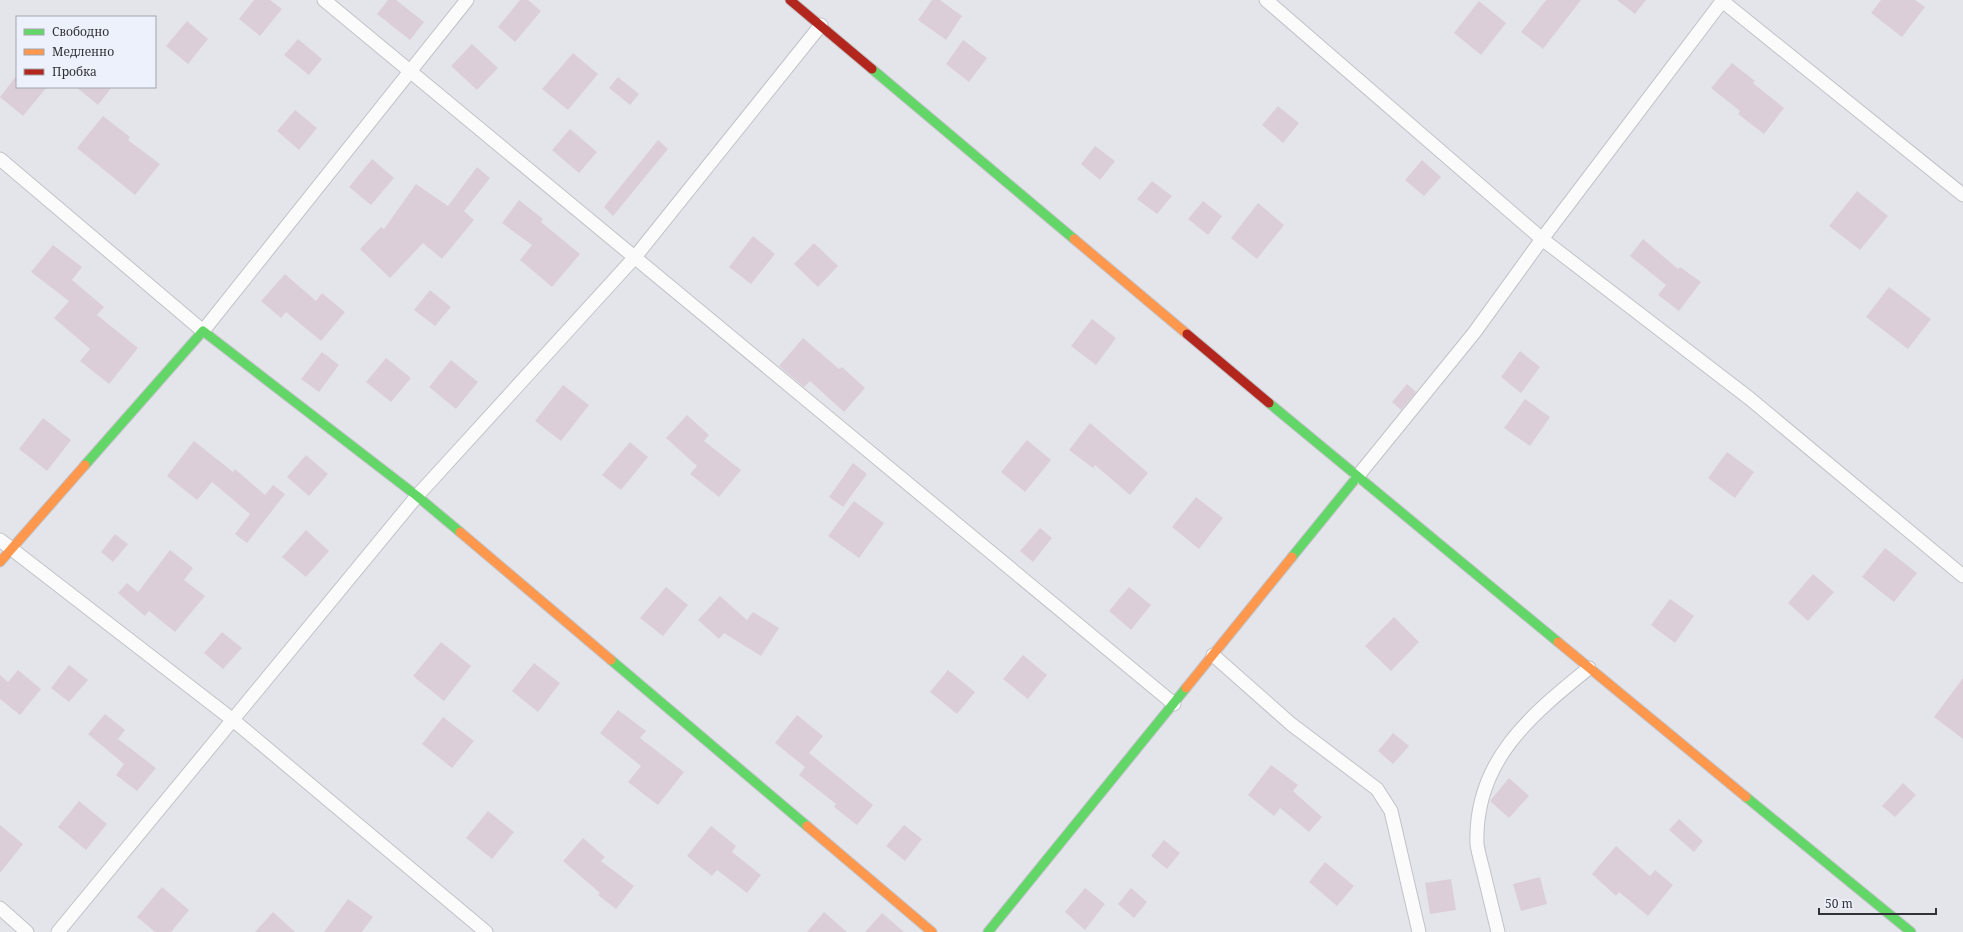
<svg xmlns="http://www.w3.org/2000/svg" width="1963" height="932" font-family="'Noto Serif',serif">
	<style>
		.building { fill: #dbced8 }
		.lines { fill: none; stroke-linecap: round; stroke-linejoin: round }
		.street-casing { stroke: #c1c2c7; stroke-width: 15 }
		.fast-casing { stroke: #c1c2c7; stroke-width: 11 }
		.slow-casing { stroke: #c1c2c7; stroke-width: 11 }
		.jam-casing { stroke: #c1c2c7; stroke-width: 11 }
		.street { stroke: #fbfbfc; stroke-width: 13 }
		.fast { stroke: #63d668; stroke-width: 9 }
		.slow { stroke: #ff974d; stroke-width: 9 }
		.jam { stroke: #b3261e; stroke-width: 9 }
	</style>
	<rect width="100%" height="100%" fill="#e4e5ea"/>
	<path class="building" d="M254 0H270L282 9 260 36 239 19Z
		M388 0H396L424 22 410 40 377 14Z
		M520 0H528L541 11 515 42 498 27Z
		M932 0H940L962 16 946 40 918 20Z
		M1546 0H1581L1543 49 1521 32Z
		M1617 0H1646L1635 14Z
		M1881 0H1915L1925 7 1902 37 1871 13Z
		M1479 1 1506 23 1481 55 1454 33Z
		M187 21 208 39 188 64 166 46Z
		M298 39 322 59 309 75 284 55Z
		M963 40 987 58 969 82 946 64Z
		M472 44 498 68 477 90 451 66Z
		M573 53 598 74 568 110 542 89Z
		M1732 63 1755 81 1753 83 1784 108 1764 134 1738 114 1740 111 1711 88Z
		M17 75V87H47L23 116 0 97Z
		M618 77 639 94 630 105 609 88Z
		M76 87H112L98 105Z
		M1278 106 1299 123 1283 143 1262 125Z
		M295 110 317 128 299 150 277 131Z
		M103 116 130 137 128 140 160 164 135 195 77 148Z
		M570 129 597 152 579 173 552 150Z
		M658 140 668 149 613 216 604 207Z
		M1095 146 1115 161 1100 180 1081 164Z
		M372 159 394 178 371 205 349 187Z
		M1422 160 1441 177 1424 196 1405 180Z
		M477 167 490 178 464 211 474 220 442 259 423 243 390 278 360 249 381 227 384 229 416 184 448 206Z
		M1152 181 1172 196 1157 214 1137 199Z
		M1857 191 1888 216 1860 250 1829 226Z
		M519 200 543 219 541 222 580 254 552 287 520 260 532 245 502 223Z
		M1203 201 1222 216 1208 235 1188 219Z
		M1258 203 1284 225 1257 259 1231 238Z
		M753 236 775 254 751 284 729 267Z
		M1643 239 1678 269 1680 267 1701 282 1679 311 1658 295 1666 285 1630 256Z
		M814 243 838 266 818 287 794 264Z
		M53 245 82 267 72 280 104 307 97 315 138 348 109 384 80 361 90 349 54 318 69 301 31 272Z
		M285 274 316 301 322 293 345 312 321 341 286 312 281 318 261 301Z
		M1889 287 1931 319 1908 349 1866 317Z
		M430 290 451 307 435 326 414 310Z
		M1092 319 1116 338 1096 365 1071 346Z
		M803 338 839 369 842 367 865 388 844 412 810 381 804 387 779 366Z
		M1520 351 1540 367 1521 393 1501 377Z
		M322 352 339 365 319 392 301 379Z
		M386 358 411 378 391 402 366 382Z
		M451 360 478 382 456 409 429 387Z
		M1407 384 1416 392 1401 410 1392 402Z
		M563 385 589 405 561 441 535 421Z
		M1525 399 1550 417 1530 446 1504 428Z
		M687 415 709 435 704 441 741 470 719 497 690 474 697 466 666 438Z
		M43 418 71 440 47 471 19 449Z
		M1090 423 1148 473 1130 495 1095 465 1093 468 1069 450Z
		M1027 440 1051 460 1025 492 1001 472Z
		M194 441 233 472 235 469 265 495 273 485 285 494 247 543 235 534 250 514 212 482 197 500 167 476Z
		M630 442 648 457 621 490 602 475Z
		M1727 452 1754 472 1735 498 1708 478Z
		M306 455 328 474 309 496 287 477Z
		M853 463 867 474 843 507 829 497Z
		M1196 497 1223 518 1199 549 1172 527Z
		M854 501 884 523 859 558 828 536Z
		M1040 528 1052 538 1033 562 1020 551Z
		M306 530 329 551 306 577 282 557Z
		M115 534 128 544 113 562 101 552Z
		M1885 548 1917 573 1894 602 1862 577Z
		M170 550 193 568 184 580 205 596 175 632 149 611 145 616 118 593 127 583 138 592Z
		M1813 574 1834 592 1808 621 1788 603Z
		M666 587 688 605 663 636 640 618Z
		M1129 587 1151 605 1131 630 1109 611Z
		M720 596 747 620 753 612 779 628 761 656 724 633 719 639 698 620Z
		M1670 599 1694 616 1675 643 1651 625Z
		M1394 617 1419 642 1391 671 1365 646Z
		M222 632 242 648 223 669 204 653Z
		M441 642 471 666 444 701 413 676Z
		M1023 655 1047 675 1028 699 1003 679Z
		M534 663 560 683 538 712 512 691Z
		M69 665 88 680 69 702 51 688Z
		M18 670 41 689 20 715 0 699V675L8 682Z
		M948 670 975 692 957 714 930 692Z
		M1963 678V739L1934 717Z
		M618 710 646 731 640 738 684 772 658 805 628 782 641 766 600 733Z
		M105 714 125 730 118 739 156 768 137 791 116 775 124 764 88 734Z
		M797 715 823 736 809 753 873 805 857 825 834 807 836 804 799 775 805 767 775 743Z
		M443 717 474 741 452 768 422 744Z
		M1393 733 1409 746 1393 764 1378 751Z
		M1271 765 1298 785 1293 791 1322 817 1309 832 1280 808 1274 816 1248 795Z
		M1509 778 1529 796 1509 818 1490 801Z
		M1903 783 1916 795 1895 817 1882 806Z
		M79 801 107 824 86 850 58 827Z
		M488 811 514 832 492 859 466 838Z
		M1679 819 1703 841 1694 852 1669 830Z
		M0 825 23 844 0 873Z
		M904 825 922 839 905 861 886 846Z
		M711 826 736 846 732 852 761 875 747 893 717 870 712 876 687 856Z
		M583 838 605 857 601 861 634 886 616 909 598 895 600 893 563 861Z
		M1164 840 1180 853 1167 869 1151 856Z
		M1616 846 1650 876 1655 870 1673 885 1648 916 1619 892 1616 896 1592 874Z
		M1325 862 1354 886 1337 906 1309 882Z
		M1540 877 1547 904 1521 911 1513 884Z
		M1451 879 1456 910 1430 914 1425 883Z
		M162 887 189 910 171 932H155L137 917Z
		M1085 888 1105 904 1085 930 1065 912Z
		M1131 888 1147 902 1134 918 1118 904Z
		M348 899 373 917 362 932H324Z
		M273 912 295 932H255Z
		M824 912 847 932H807Z
		M882 913 904 932H865Z"/>
	<g class="lines">
		<defs>
			<path id="street" d="M324 0 1174 704
				M1266 0 1542 239 1749 398 1963 576
				M1721 0 1963 195
				M0 159 203 331 467 0
				M1357 477 1474 333 1542 239 1723 0
				M0 540 233 720 486 932
				M1213 655 1291 724 1377 789 1391 811 1419 932
				M0 908 27 932
				M58 932 417 496 635 257 821 25
				M1498 932C1493 911 1488 891 1483 870 1481 862 1478 852 1477 844 1474 761 1531 715 1589 668"/>
			<path id="fast" d="M872 69 1074 239
				M1269 403 1558 642
				M85 465 203 331 417 496 460 532
				M1292 557 1357 477
				M611 660 807 826
				M1746 797 1911 932
				M988 932 1186 688"/>
			<path id="slow" d="M1074 239 1187 334
				M460 532 611 660
				M0 562 85 465
				M1558 642 1746 797
				M1186 688 1292 557
				M807 826 932 932"/>
			<path id="jam" d="M790 0 872 69
				M1187 334 1269 403"/>
		</defs>
		<use href="#street" class="street-casing"/>
		<use href="#fast" class="fast-casing"/>
		<use href="#slow" class="slow-casing"/>
		<use href="#jam" class="jam-casing"/>
		<use href="#street" class="street"/>
		<use href="#fast" class="fast"/>
		<use href="#slow" class="slow"/>
		<use href="#jam" class="jam"/>
	</g>
	<rect x="16" y="16" width="140" height="72" fill="#edf1fb" stroke="#a2a5ac"/>
	<rect x="24" y="29" width="20" height="6" fill="#63d668" stroke="#a2a5ac"/>
	<text x="52" y="36" font-size="12" fill="#313236">Свободно</text>
	<rect x="24" y="49" width="20" height="6" fill="#ff974d" stroke="#a2a5ac"/>
	<text x="52" y="56" font-size="12" fill="#313236">Медленно</text>
	<rect x="24" y="69" width="20" height="6" fill="#b3261e" stroke="#a2a5ac"/>
	<text x="52" y="76" font-size="12" fill="#313236">Пробка</text>
	<path d="M1819 908v6h117v-6" fill="none" stroke="#313236" stroke-width="2"/>
	<text x="1825" y="908" font-size="12" fill="#313236" stroke="#edf1fb" stroke-width="3" paint-order="stroke">50 m</text>
</svg>
